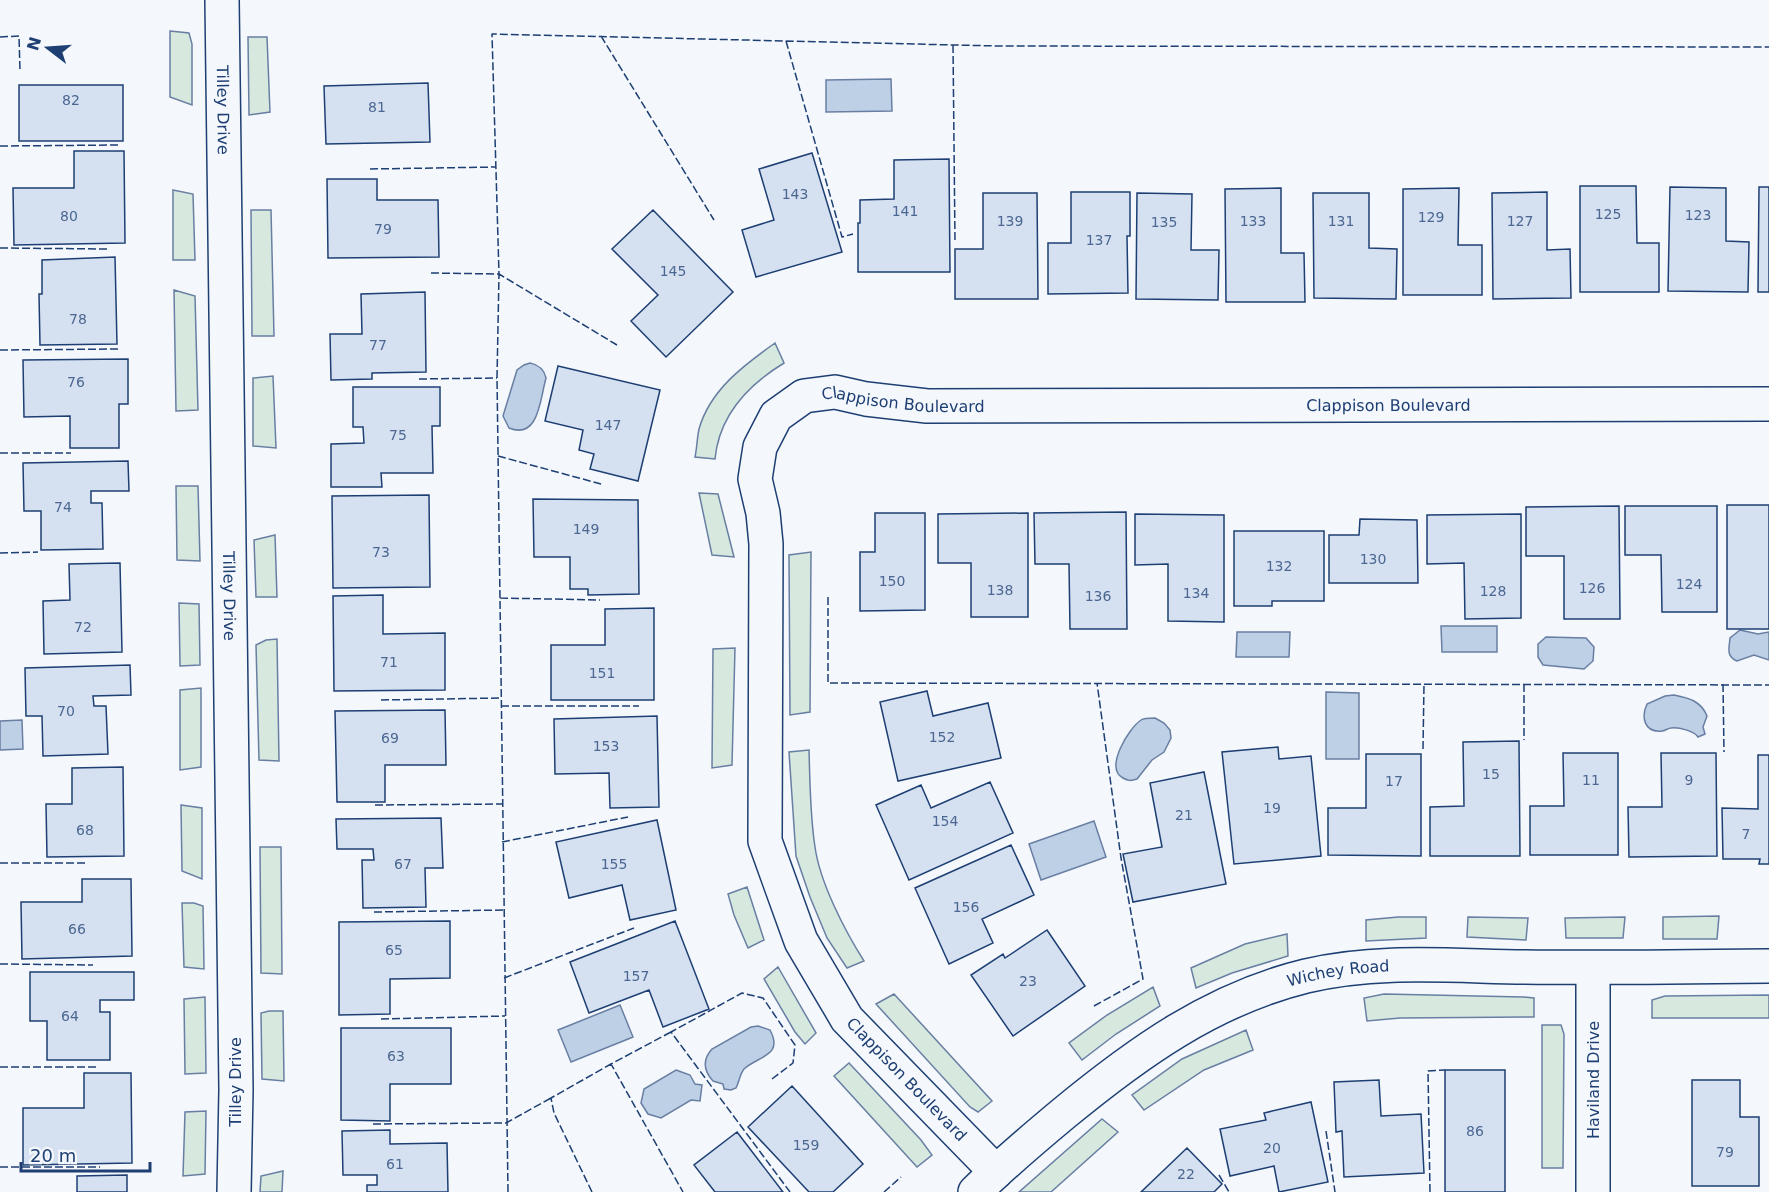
<svg xmlns="http://www.w3.org/2000/svg" width="1769" height="1192" font-family="'DejaVu Sans',sans-serif">
	<style>
		.green { fill: #d7e8df; stroke: #687fa3; stroke-width: 1.5 }
		.water { fill: #bed0e5; stroke: #687fa3; stroke-width: 1.5 }
		.building { fill: #d5e0f0; stroke: #1d3f73; stroke-width: 1.5 }
		.lines { fill: none; stroke-linecap: round; stroke-linejoin: round }
		.street-casing { stroke: #1d3f73; stroke-width: 36 }
		.street { stroke: #f4f7fb; stroke-width: 33 }
		.fence { stroke: #1d3f73; stroke-width: 1.5; stroke-dasharray: 8 3; stroke-linecap: butt }
		.labels { text-anchor: middle; stroke-width: 4.5; stroke-linejoin: round; paint-order: stroke }
		.number-label { font-size: 14px; fill: #4b6792 }
		.street-label { font-size: 16px; fill: #1d3f73; stroke: #f4f7fb }
	</style>
	<rect width="100%" height="100%" fill="#f4f7fb"/>
	<path class="green" d="M170 31 189 33 192 44V105L170 97Z
		M248 37H267L270 112 249 115Z
		M173 190 193 194 195 260H173Z
		M251 210H271L274 336H252Z
		M174 290 195 296 198 410 176 411Z
		M775 343 784 363C748 385 719 416 715 459L695 457C697 448 697 438 699 429 710 390 744 365 775 343Z
		M273 376 276 448 253 446V378Z
		M176 486H198L200 561 177 560Z
		M699 493 718 494 734 557 712 555Z
		M275 535 277 597H256L254 540Z
		M811 552 810 712 790 715 789 555Z
		M179 603 199 604 200 665 180 666Z
		M277 639 279 761 259 760 256 645 266 640Z
		M735 648 732 765 712 768 713 649Z
		M201 688V767L180 770V690Z
		M809 750C810 783 810 815 815 847 820 883 845 931 864 961L847 968 827 938 810 897 796 856 789 752Z
		M181 805 202 808V879L182 871Z
		M260 847H281L282 974 261 973Z
		M747 887 764 940 748 948 734 915 728 894Z
		M182 903H194L203 906 204 969 184 967Z
		M1719 916 1717 939H1663V917Z
		M1398 917H1426V938L1366 941V920Z
		M1468 917 1528 918 1526 940 1467 937Z
		M1625 917 1623 938H1566L1565 918Z
		M1287 934 1288 956 1232 973 1196 988 1191 968 1245 944Z
		M778 967 816 1033 805 1044 795 1032 764 979Z
		M1153 987 1160 1006 1116 1034 1082 1060 1069 1043 1107 1015Z
		M894 994 992 1101 978 1112 970 1107 876 1004Z
		M1384 994 1523 997 1534 998V1017L1400 1018 1367 1021 1364 998Z
		M1769 995V1018H1652V1000L1665 996Z
		M205 997 206 1073 185 1074 184 999Z
		M269 1011H283L284 1081 262 1079 261 1013Z
		M1542 1025H1561L1564 1034 1563 1168H1542Z
		M1246 1030 1253 1050 1204 1070 1144 1110 1132 1095 1182 1059Z
		M849 1063 921 1140 932 1155 917 1167 834 1076Z
		M206 1111 205 1174 183 1176 185 1112Z
		M1102 1119 1118 1132 1051 1192H1019Z
		M283 1171 282 1192H260L261 1176Z"/>
	<path class="water" d="M891 79 892 111 826 112V80Z
		M530 363C539 365 544 369 546 378 540 399 539 440 509 428L503 416 517 370 524 365Z
		M1441 626H1497V652H1442Z
		M1740 630 1758 634 1769 632V660L1754 655 1737 661C1726 656 1729 649 1730 638Z
		M1237 632H1290L1289 657H1236Z
		M1546 637 1586 638 1594 647 1593 661 1584 669 1543 665 1538 657V644Z
		M1326 692 1359 693V759H1326Z
		M1674 695C1689 698 1701 701 1707 716L1703 727 1705 734 1698 737C1694 731 1679 727 1671 728 1668 728 1665 731 1662 731 1644 733 1641 717 1647 704L1665 696Z
		M1155 718 1164 723 1170 730 1171 738 1164 752 1152 760 1137 779C1131 781 1128 781 1123 778 1104 768 1129 728 1141 720 1144 718 1150 718 1155 718Z
		M22 720 23 749 0 750V721Z
		M1094 821 1106 857 1041 880 1029 844Z
		M620 1005 633 1037 571 1062 558 1030Z
		M758 1026 770 1030C784 1056 758 1056 744 1069 740 1074 739 1082 736 1088L731 1090 724 1089 723 1084 713 1081C704 1071 702 1060 712 1049L751 1027Z
		M676 1070 690 1075 695 1084 702 1085 700 1101 691 1100 661 1118 648 1114 641 1103 644 1089Z"/>
	<path class="building" d="M428 83 430 142 326 144 324 86Z
		M19 85H123V141H19Z
		M74 151H124L125 243 14 245 13 188H74Z
		M812 153 842 252 756 277 742 230 774 220 759 169Z
		M949 159 950 272H858V223H860V200L894 199V160Z
		M327 179H377V200H438L439 257 328 258Z
		M1580 186H1636L1637 243H1659V292H1580Z
		M1670 187 1726 188V241L1749 242 1748 292 1668 291Z
		M1759 187H1769V292H1758Z
		M1281 188V253H1304L1305 302H1226L1225 189Z
		M1459 188 1458 245H1482V295H1403V189Z
		M1071 192H1130V236H1127L1128 293 1048 294V243H1071Z
		M1547 192V250L1570 249 1571 298 1493 299 1492 193Z
		M983 193H1037L1038 299H955V249H983Z
		M1137 193 1192 194 1191 250H1219L1218 300 1136 299Z
		M1313 193H1369V248L1397 249 1396 299 1314 298Z
		M653 210 733 292 666 357 631 321 658 295 612 249Z
		M115 257 117 344 40 345 39 294H42V260Z
		M425 292 426 372 372 373V379L331 380 330 334H362L361 294Z
		M128 359V404H119V448H70V416L24 417 23 360Z
		M558 366 660 390 638 481 590 469 594 454 579 450 583 430 545 421Z
		M353 387H440V426H432L433 473H381L382 487H331V444L364 443 363 427H353Z
		M128 461 129 491H91V503H102L103 549 41 550V511H24L23 463Z
		M429 495 430 587 333 588 332 496Z
		M533 499 638 500 639 594 588 595V589H570V557H534Z
		M1727 505H1769V629H1727Z
		M1619 506 1620 619H1564V556H1526V507Z
		M1625 506H1717V612H1662L1661 555H1625Z
		M1126 512 1127 629H1070L1069 564H1035L1034 513Z
		M875 513H925V610L860 611V552H875Z
		M1028 513V617H971V563H938V514Z
		M1135 514 1224 515V622L1168 621V564L1135 565Z
		M1521 514V618L1465 619 1464 563 1427 564V515Z
		M1360 519 1417 520 1418 583H1329V535H1359Z
		M1234 531H1324V601H1272V606H1234Z
		M120 563 122 652 44 654 43 601 70 600 69 564Z
		M383 595V634L445 633V690L334 691 333 596Z
		M654 608V700H551V645H605V609Z
		M130 665 131 695 93 696 94 706H106L108 754 43 756 42 716H26L25 668Z
		M927 691 933 716 988 703 1001 758 898 781 880 702Z
		M445 710 446 765H385V802H337L335 711Z
		M657 716 659 807 610 808 609 773 555 774 554 719Z
		M1519 741 1520 856H1430V807L1464 806 1463 742Z
		M1278 747 1279 759 1311 756 1321 856 1234 864 1222 752Z
		M1563 753H1618V855H1530V806H1564Z
		M1661 753H1716L1717 856 1629 857 1628 807H1662Z
		M1366 754H1421V856L1328 855V808H1366Z
		M1758 755H1769V864H1759L1760 859H1723L1722 808 1758 809Z
		M123 767 124 856 47 857 46 804H72V768Z
		M1204 772 1226 884 1133 902 1123 854 1162 847 1150 783Z
		M990 782 1013 833 909 880 876 805 921 785 931 808Z
		M441 818 443 868H425L426 907 363 908 362 860H374L373 849H337L336 819Z
		M657 820 676 910 630 920 622 885 569 898 556 842Z
		M1011 845 1034 895 982 919 993 943 949 964 915 888Z
		M82 879H131L132 956 22 959 21 902H82Z
		M450 921V978L390 979V1014L339 1015V922Z
		M675 921 709 1009 663 1027 649 990 589 1013 570 962Z
		M1047 930 1085 986 1013 1036 971 975 1003 954 1005 958Z
		M30 972H134V1000H100V1012H110V1060H47V1021H30Z
		M341 1028H451V1084H390V1121L341 1120Z
		M1445 1070H1505V1192H1445Z
		M84 1073H131L132 1163 23 1165V1108H84Z
		M1379 1080 1381 1116 1421 1114 1424 1173 1344 1177 1342 1131 1336 1132 1334 1082Z
		M1692 1080H1740V1117H1759V1186H1692Z
		M792 1086 863 1164 833 1192H809L748 1127Z
		M1311 1102 1328 1182 1279 1192 1274 1166 1230 1176 1220 1129 1266 1120 1264 1113Z
		M390 1130V1144L447 1143 448 1192H367V1185H377V1175H343L342 1131Z
		M737 1132 783 1192H715L694 1165Z
		M1187 1148 1222 1184 1214 1192H1141Z
		M127 1175V1192H77V1176Z"/>
	<g class="lines">
		<defs>
			<g id="street">
				<path id="s1" d="M222 0 236 1090 234 1192"/>
				<path d="M1593 968V1192"/>
				<path id="s2" d="M996 1172 847 1019 801 941 765 841 766 544 763 513 755 479 760 447 776 416 804 396 835 392 866 399 927 406 1769 404"/>
				<path id="s3" d="M975 1192C1003 1164 1033 1139 1063 1114 1137 1053 1212 999 1306 976 1377 959 1451 966 1524 967 1605 968 1687 967 1769 966"/>
			</g>
		</defs>
		<use href="#street" class="street-casing"/>
		<use href="#street" class="street"/>
		<path class="fence" d="M601 36 714 220
			M0 37 19 36 20 71
			M786 41 842 237 853 234
			M953 45 955 243
			M0 146 121 145
			M370 169 496 167
			M0 248 107 249
			M431 273 499 274 617 345
			M0 350 119 349
			M419 379 497 378
			M0 453H71
			M498 456 601 484
			M0 553 38 552
			M828 597V683L1769 685
			M500 598 600 600
			M1524 684V740
			M1723 684 1724 752
			M381 700 501 698
			M501 706H639
			M1423 749 1424 684
			M375 805 502 804
			M502 842 628 817
			M0 863H86
			M374 912 504 910
			M0 964 93 965
			M504 978 634 928
			M1094 1006 1143 979 1121 858 1097 683
			M381 1019 505 1016
			M671 1032 611 1064 683 1192
			M0 1067H99
			M772 1079 793 1063 795 1045 763 998 742 993 671 1032 790 1192
			M373 1124 506 1123 551 1098
			M1326 1131 1335 1192
			M0 1167H100
			M1219 1175 1229 1192
			M508 1192 497 378 499 274 492 34 997 46 1769 47
			M592 1192 554 1113 551 1098 611 1064
			M884 1192 901 1177
			M1430 1192 1428 1071 1445 1070"/>
	</g>
	<g class="labels">
		<g class="number-label">
			<text x="71" y="105">82</text>
			<text x="377" y="112">81</text>
			<text x="795" y="199">143</text>
			<text x="905" y="216">141</text>
			<text x="1608" y="219">125</text>
			<text x="1698" y="220">123</text>
			<text x="69" y="221">80</text>
			<text x="1431" y="222">129</text>
			<text x="1010" y="226">139</text>
			<text x="1253" y="226">133</text>
			<text x="1341" y="226">131</text>
			<text x="1520" y="226">127</text>
			<text x="1164" y="227">135</text>
			<text x="383" y="234">79</text>
			<text x="1099" y="245">137</text>
			<text x="673" y="276">145</text>
			<text x="78" y="324">78</text>
			<text x="378" y="350">77</text>
			<text x="76" y="387">76</text>
			<text x="608" y="430">147</text>
			<text x="398" y="440">75</text>
			<text x="63" y="512">74</text>
			<text x="586" y="534">149</text>
			<text x="381" y="557">73</text>
			<text x="1373" y="564">130</text>
			<text x="1279" y="571">132</text>
			<text x="892" y="586">150</text>
			<text x="1689" y="589">124</text>
			<text x="1592" y="593">126</text>
			<text x="1000" y="595">138</text>
			<text x="1493" y="596">128</text>
			<text x="1196" y="598">134</text>
			<text x="1098" y="601">136</text>
			<text x="83" y="632">72</text>
			<text x="389" y="667">71</text>
			<text x="602" y="678">151</text>
			<text x="66" y="716">70</text>
			<text x="942" y="742">152</text>
			<text x="390" y="743">69</text>
			<text x="606" y="751">153</text>
			<text x="1491" y="779">15</text>
			<text x="1591" y="785">11</text>
			<text x="1689" y="785">9</text>
			<text x="1394" y="786">17</text>
			<text x="1272" y="813">19</text>
			<text x="1184" y="820">21</text>
			<text x="945" y="826">154</text>
			<text x="85" y="835">68</text>
			<text x="1746" y="839">7</text>
			<text x="403" y="869">67</text>
			<text x="614" y="869">155</text>
			<text x="966" y="912">156</text>
			<text x="77" y="934">66</text>
			<text x="394" y="955">65</text>
			<text x="636" y="981">157</text>
			<text x="1028" y="986">23</text>
			<text x="70" y="1021">64</text>
			<text x="396" y="1061">63</text>
			<text x="1475" y="1136">86</text>
			<text x="806" y="1150">159</text>
			<text x="1272" y="1153">20</text>
			<text x="1725" y="1157">79</text>
			<text x="395" y="1169">61</text>
			<text x="1186" y="1179">22</text>
		</g>
		<g class="street-label">
			<text dy="6" stroke="none"><textPath href="#s1" startOffset="110">Tilley Drive</textPath></text>
			<text dy="6" stroke="none"><textPath href="#s2" startOffset="975">Clappison Boulevard</textPath></text>
			<text dy="6" stroke="none"><textPath href="#s2" startOffset="1461">Clappison Boulevard</textPath></text>
			<text dy="6" stroke="none"><textPath href="#s1" startOffset="596">Tilley Drive</textPath></text>
			<text dy="6" stroke="none"><textPath href="#s3" startOffset="432">Wichey Road</textPath></text>
			<text transform="translate(907 1079) rotate(46)" y="6">Clappison Boulevard</text>
			<text transform="translate(1593 1080) rotate(-90)" y="6">Haviland Drive</text>
			<text transform="translate(235 1082) rotate(-90)" y="6">Tilley Drive</text>
		</g>
	</g>
	<g transform="translate(48 48) rotate(287)" stroke="#f4f7fb" stroke-width="4.5" paint-order="stroke">
	<path d="M0-4.5L10 22L0 15L-10 22Z" fill="#1d3f73"/>
	<text y="-9" font-size="16" font-weight="bold" text-anchor="middle" fill="#1d3f73">N</text>
	</g>
	<path d="M21 1162v9h129v-9" fill="none" stroke="#1d3f73" stroke-width="3"/>
	<text x="30" y="1162" font-size="18" fill="#1d3f73" stroke="#f4f7fb" stroke-width="4.5" paint-order="stroke">20 m</text>
</svg>
